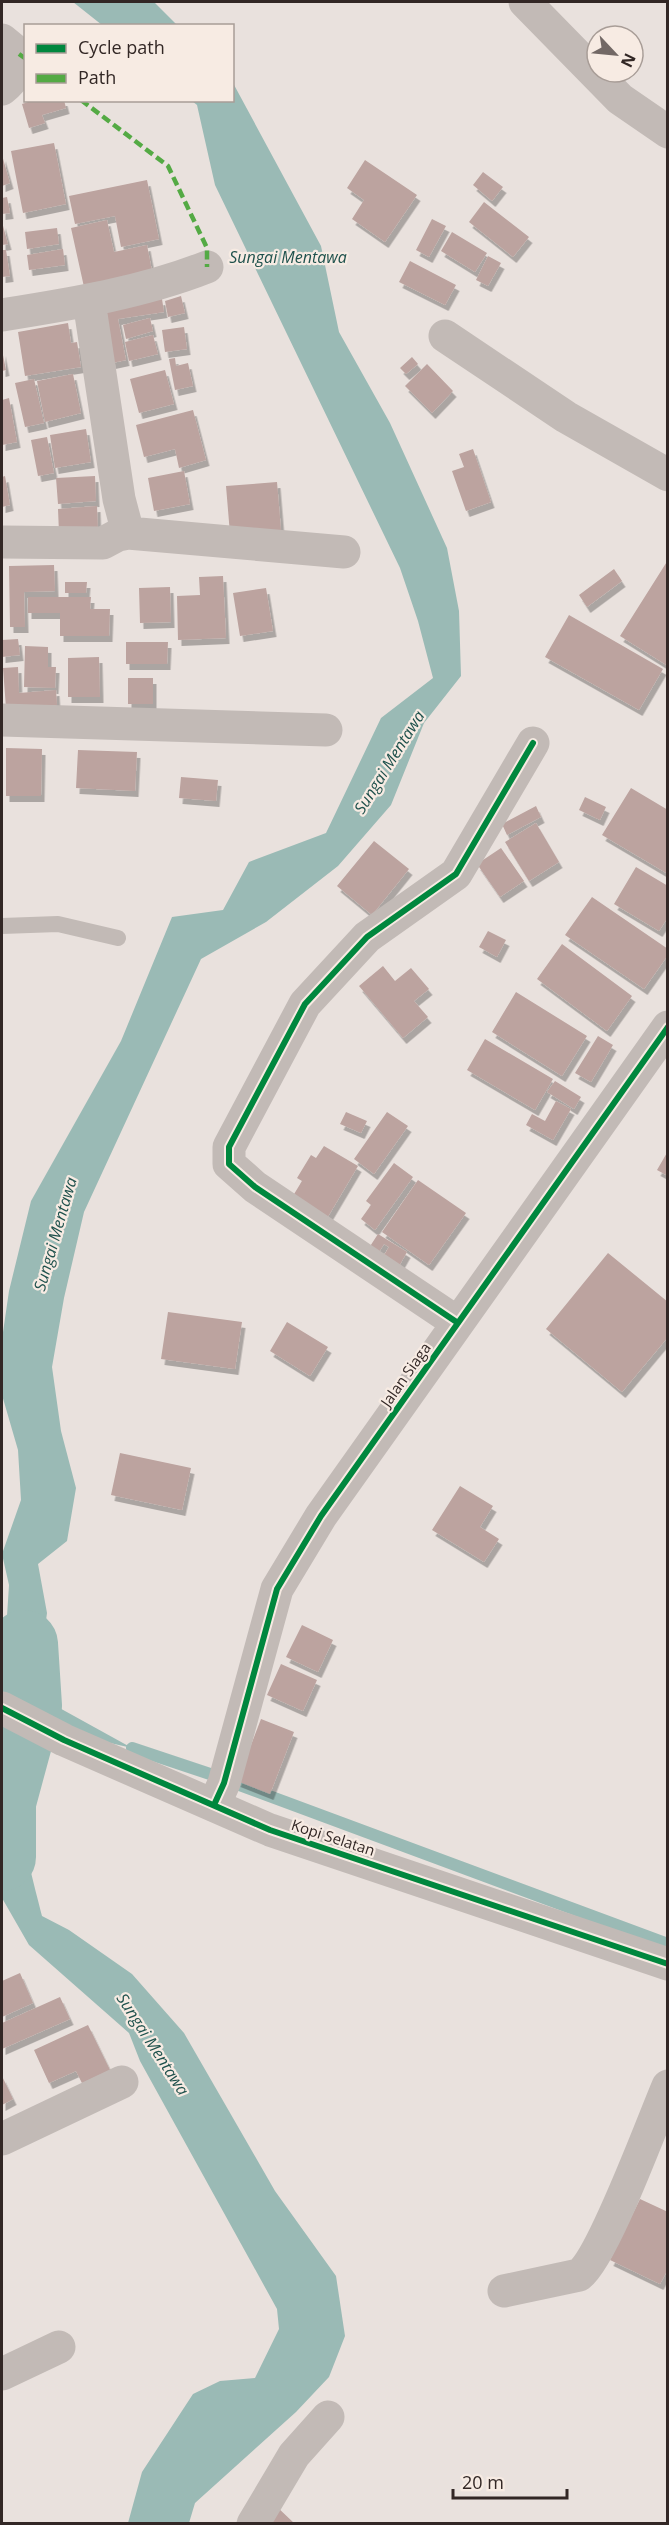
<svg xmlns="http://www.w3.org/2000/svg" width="669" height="2525" font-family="'Open Sans',sans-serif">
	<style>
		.water { fill: #9abab5 }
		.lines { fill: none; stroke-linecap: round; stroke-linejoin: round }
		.stream { stroke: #9abab5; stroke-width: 12 }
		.river { stroke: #9abab5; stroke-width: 68 }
		.building { fill: #bca39f; filter: url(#shadow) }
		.service { stroke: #c2bab6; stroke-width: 16 }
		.minor { stroke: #c2bab6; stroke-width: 33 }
		.tertiary { stroke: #c2bab6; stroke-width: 33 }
		.quiet { stroke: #54aa44; stroke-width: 4.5; stroke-dasharray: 9 4.5; stroke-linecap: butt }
		.cycleway-casing { stroke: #f7ebe3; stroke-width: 10 }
		.cycleway { stroke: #00873e; stroke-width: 6 }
		.labels { text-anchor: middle; stroke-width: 4.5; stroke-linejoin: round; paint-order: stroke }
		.street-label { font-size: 15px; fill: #322725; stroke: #f7ebe3 }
		.water-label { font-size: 16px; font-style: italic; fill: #1e514c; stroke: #f7ebe3 }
	</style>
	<defs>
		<filter id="shadow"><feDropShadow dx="3.5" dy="6" stdDeviation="0" flood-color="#0004"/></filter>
	</defs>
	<rect width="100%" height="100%" fill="#e9e1dd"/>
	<path class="water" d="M73 2H154L177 25H102Z
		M233 83 321 246 339 332 390 423 447 548 459 611 461 676 424 723 391 805 338 866 266 922 201 959 84 1212 64 1298 52 1367 61 1431 76 1488 67 1541 38 1564 47 1613 36 1695 132 1748 53 1730 2 1694 9 1585 2 1554 21 1500 18 1450 2 1395V1339L9 1291 31 1201 121 1041 172 917 223 910 249 862 326 833 381 718 433 678 418 621 400 568 215 185 197 105 192 101 232 100Z
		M2 1758 20 1769C8 1792 35 1887 42 1916L69 1930 132 1974 184 2033 275 2191 336 2276 345 2336 329 2377 296 2412 195 2503 189 2523H128L142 2472 193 2394 220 2381 255 2378 279 2329 277 2309 140 2061 129 2033 29 1945 2 1898Z"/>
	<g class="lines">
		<path class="stream" d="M132 1748 210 1774 668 1944"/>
		<path class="river" d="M2 1857V1802L28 1706 24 1644"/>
	</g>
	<path class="building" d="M34 100H64L66 108 42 115 45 123 29 128 22 104Z
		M54 143 66 204 23 213 11 151Z
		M2 155 10 183 2 186Z
		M365 160 417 195 385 242 352 219 364 200 347 188Z
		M483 172 503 187 492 201 473 185Z
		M147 180 159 239 121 247 115 216 75 224 69 196Z
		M7 197 10 213 2 214V198Z
		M484 202 529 237 513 257 469 222Z
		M432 219 446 226 429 257 416 250Z
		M107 220 114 252 147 245 152 271 84 287 71 228Z
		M2 222 8 244 2 245Z
		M57 228 59 244 27 249 25 232Z
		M452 232 487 253 475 272 441 251Z
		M63 249 65 265 29 270 27 255Z
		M2 250H6L10 276 2 277Z
		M488 256 501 263 488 286 476 280Z
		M410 261 456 285 445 305 399 282Z
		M181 296 185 313 168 317 165 301Z
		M162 299 164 312 118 319 126 360 112 363 103 310Z
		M150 318 153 331 126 339 123 325Z
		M68 323 71 343 77 342 81 367 25 376 18 332Z
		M184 327 187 349 165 352 162 330Z
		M153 335 158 354 129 361 125 342Z
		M2 350 6 370 2 371Z
		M412 357 418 364 406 374 400 368Z
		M175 358 176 366 188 363 193 386 175 390 169 359Z
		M427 364 453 391 432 413 405 386Z
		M165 370 174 404 139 413 130 379Z
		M73 374 81 413 45 422 37 381Z
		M34 379 44 423 25 427 15 383Z
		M9 398 17 442 2 445V400Z
		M193 410 206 460 179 468 175 449 144 457 136 425Z
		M86 429 91 462 55 468 50 435Z
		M47 437 54 473 38 476 31 440Z
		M473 449 491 502 466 511 452 471 464 467 459 454Z
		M184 471 190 504 154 511 148 478Z
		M5 476 10 505 2 507V477Z
		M95 476 96 501 58 504 56 478Z
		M277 482 281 530 230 534 226 486Z
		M97 506 98 531 59 533 58 509Z
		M668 560V666L620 636Z
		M54 565 55 591 24 592 25 627H10L9 566Z
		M614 569 622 581 587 607 579 595Z
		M223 576 226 638 178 640 177 596 200 595 199 577Z
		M65 582H87L86 593H65Z
		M170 587 171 622 140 623 139 588Z
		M266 588 273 631 240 636 233 593Z
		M28 597H91L90 609H110L109 636H60V613H28Z
		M569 615 663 669 639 710 545 657Z
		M18 639 20 655 2 657V640Z
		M126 642H168L167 664H126Z
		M25 646 48 647V667H56L55 688 24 687Z
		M99 657 100 697H68V658Z
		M18 667 19 693 56 690 57 705 6 708 3 668Z
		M128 678H153V704H128Z
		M6 748 42 749 41 796H6Z
		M78 750 137 752 135 791 76 788Z
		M181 777 218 780 216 801 179 798Z
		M631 788 668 810V874L602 835Z
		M585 797 606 807 600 820 579 810Z
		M536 806 541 817 507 835 502 824Z
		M536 823 559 862 529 881 505 842Z
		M374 841 409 869 372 915 337 886Z
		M501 848 524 881 500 897 477 864Z
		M636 867 668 886V917L659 931 614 904Z
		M592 897 668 949V955L644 989 565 935Z
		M488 931 506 940 497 957 479 947Z
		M562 944 632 996 607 1031 537 979Z
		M383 966 395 981 411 968 429 989 414 1001 428 1017 403 1038 359 986Z
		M516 992 587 1036 562 1076 492 1032Z
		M598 1036 613 1045 591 1082 575 1073Z
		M485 1039 553 1079 535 1110 467 1070Z
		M555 1081 581 1097 574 1109 547 1092Z
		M556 1101 571 1109 553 1140 526 1125 532 1114 545 1121Z
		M346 1112 367 1121 361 1133 340 1124Z
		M387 1112 408 1126 374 1174 354 1159Z
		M324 1146 358 1166 323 1225 288 1204 302 1181 297 1178 311 1155 316 1158Z
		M668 1151V1176L657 1170Z
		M394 1163 413 1177 375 1230 361 1219 371 1205 366 1201Z
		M418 1180 466 1213 429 1265 382 1232Z
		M378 1234 407 1252 394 1275 378 1265 389 1247 384 1244 374 1260 365 1254Z
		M608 1253 668 1302V1337L622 1392 546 1329Z
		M168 1312 242 1322 235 1369 161 1359Z
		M287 1322 328 1347 310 1376 270 1351Z
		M120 1453 191 1468 182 1510 111 1495Z
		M460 1486 493 1506 480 1527 499 1539 484 1562 432 1530Z
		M302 1625 333 1640 318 1672 286 1657Z
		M281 1664 317 1680 303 1711 267 1695Z
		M261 1719 294 1732 270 1794 237 1781Z
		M20 1973 33 2003 2 2017V1981Z
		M60 1997 70 2019 2 2049V2023Z
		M88 2025 110 2070 82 2083 76 2071 49 2083 34 2050Z
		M2 2076 13 2099 2 2105Z
		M640 2199 668 2212V2269L660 2284 610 2260Z
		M275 2505 295 2524H257Z"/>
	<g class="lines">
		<path class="service" d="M2 926 58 924 118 938"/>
		<path class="minor" d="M525 2 620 99 668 132
			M2 40 19 54C18 71 16 78 2 89
			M89 301 119 499 128 533
			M2 315C71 304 141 293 207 267
			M445 336 566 417 668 475
			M2 542 103 543 118 535 128 533 344 552
			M2 720 326 730
			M458 1323 255 1187 229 1164V1147L305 1004 367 937 456 874 533 743
			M214 1805 224 1783 277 1589 321 1516 668 1027
			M2 2139 122 2082
			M504 2291 579 2275C603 2258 653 2121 668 2086
			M2 2374 59 2347
			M253 2524 294 2455 328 2417"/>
		<path class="tertiary" d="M2 1708 64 1740 270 1830 668 1964"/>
		<path class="quiet" d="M19 54 26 59
			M81 100 168 166 207 248V267"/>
		<defs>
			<path id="cycleway" d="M458 1323 255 1187 229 1164V1147L305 1004 367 937 456 874 533 743
				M2 1708 64 1740 270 1830 668 1964
				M214 1805 224 1783 277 1589 321 1516 668 1027"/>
		</defs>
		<use href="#cycleway" class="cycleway-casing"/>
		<use href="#cycleway" class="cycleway"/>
	</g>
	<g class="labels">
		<g class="street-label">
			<text transform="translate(406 1375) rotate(-55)" y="5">Jalan Siaga</text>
			<text transform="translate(333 1838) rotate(18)" y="5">Kopi Selatan</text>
		</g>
		<g class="water-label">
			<text x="288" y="263">Sungai Mentawa</text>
			<text transform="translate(389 762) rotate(-58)" y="6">Sungai Mentawa</text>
			<text transform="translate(55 1234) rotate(-74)" y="6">Sungai Mentawa</text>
			<text transform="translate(153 2044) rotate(57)" y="6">Sungai Mentawa</text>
		</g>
	</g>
	<rect width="669" height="2525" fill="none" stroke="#322725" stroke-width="6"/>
	<rect x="24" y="24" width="210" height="78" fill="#f7ebe3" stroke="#a89d97" stroke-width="1.5"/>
	<rect x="36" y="44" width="30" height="9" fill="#00873e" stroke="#a89d97" stroke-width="1.5"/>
	<text x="78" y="54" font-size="18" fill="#322725">Cycle path</text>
	<rect x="36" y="74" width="30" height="9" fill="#54aa44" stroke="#a89d97" stroke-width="1.5"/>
	<text x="78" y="84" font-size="18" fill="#322725">Path</text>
	<g transform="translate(615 54) rotate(116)"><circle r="28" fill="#f7ebe3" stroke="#a89d97" stroke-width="1.5"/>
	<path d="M0-4.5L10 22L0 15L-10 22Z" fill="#726865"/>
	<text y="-9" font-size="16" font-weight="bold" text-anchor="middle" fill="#322725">N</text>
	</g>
	<path d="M453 2489v9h114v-9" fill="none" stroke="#322725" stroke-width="3"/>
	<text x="462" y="2489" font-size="18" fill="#322725" stroke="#f7ebe3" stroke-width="4.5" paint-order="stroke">20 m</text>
</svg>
